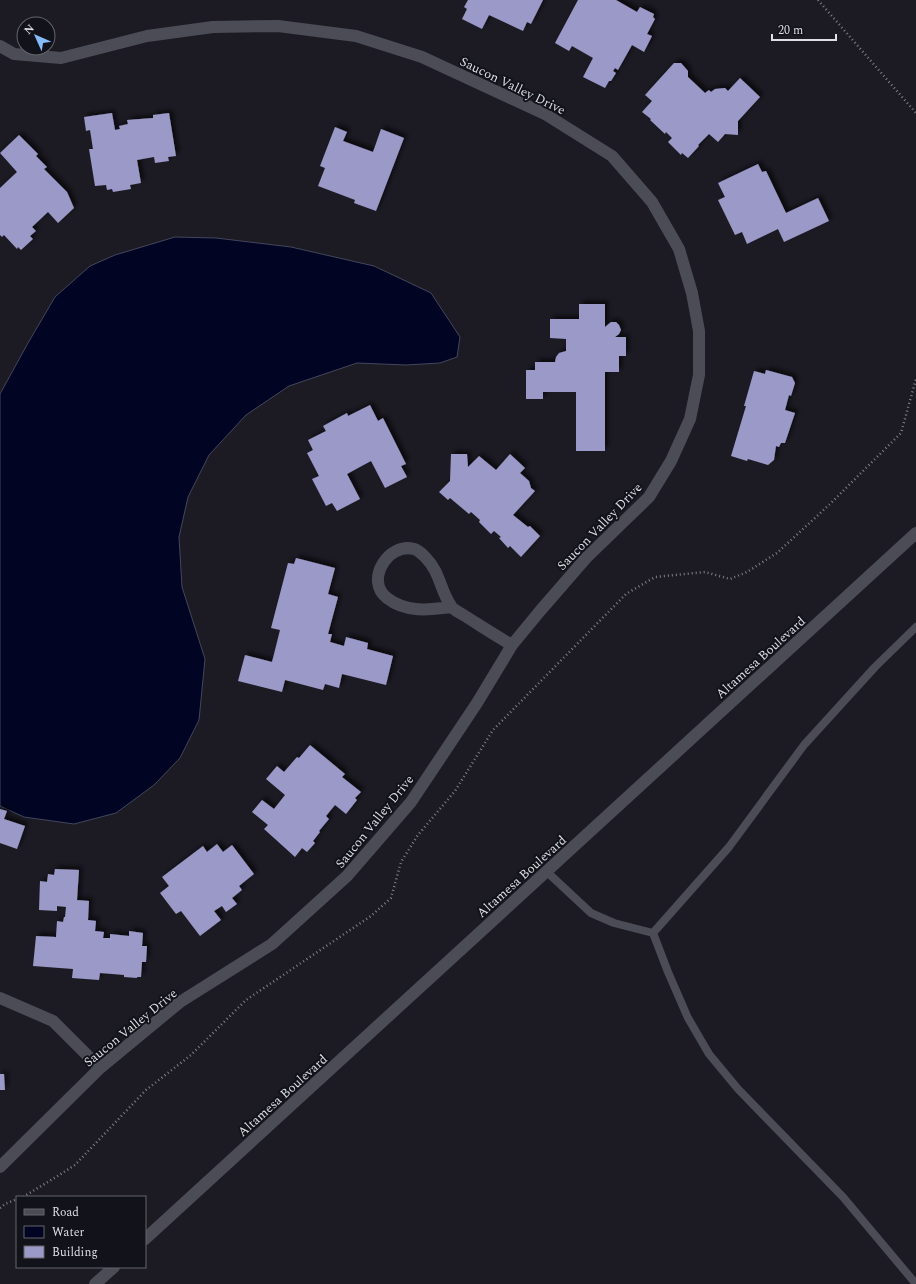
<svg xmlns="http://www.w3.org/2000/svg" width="916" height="1284" font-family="Spectral,serif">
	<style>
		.water { fill: #010523; stroke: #43465d }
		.building { fill: #9b99c7; filter: url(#shadow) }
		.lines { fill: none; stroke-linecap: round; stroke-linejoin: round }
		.path { stroke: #818188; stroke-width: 2.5; stroke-dasharray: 1 3; stroke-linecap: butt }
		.lane { stroke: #4c4c56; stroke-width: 8 }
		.street { stroke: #4c4c56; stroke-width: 12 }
		.secondary { stroke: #4c4c56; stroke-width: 12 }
		.labels { text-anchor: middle; stroke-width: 4; stroke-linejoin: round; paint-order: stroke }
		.street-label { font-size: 13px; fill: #dedee4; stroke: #12121b }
	</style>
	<defs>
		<filter id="shadow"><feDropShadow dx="3.5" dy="-3.5" stdDeviation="2" flood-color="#0009"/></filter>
	</defs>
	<rect width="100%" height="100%" fill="#1c1b24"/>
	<path class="water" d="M175 237 216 238 291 247 374 266 431 293 460 337 457 357 440 363 406 365 357 363 289 386 246 415 209 455 188 497 179 537 182 587 205 659 199 720 180 758 154 785 116 813 74 824 24 817 0 806V394L28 343 55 297 90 266 115 255Z"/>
	<path class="building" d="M468 0H543L531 24 527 22 523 31 489 15 482 29 462 19 467 9 464 7Z
		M578 0H616L637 12 640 7 654 14 653 17 655 19 647 34 652 36 644 52 632 45 618 70 615 68 613 71 616 73 611 81H609L605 88 583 77 593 58 572 46 569 51 555 43Z
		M674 63H681L688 71V77L705 93 709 90 711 92 715 89 725 88 728 91 740 78 760 97 738 121V135L725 134 718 142 709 134 698 145 699 146 688 158 682 153 681 155 668 142 672 138 666 132 665 134 650 120 651 119 642 112 652 101 645 95Z
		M112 113 115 130 120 129 119 126 128 124 127 120 153 118V115L169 113 176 156 168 157 169 161 155 163 154 157 137 160 141 183 130 185 131 189 113 192 112 189 107 190 106 185 95 186 89 149H93L90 130 86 131 84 117Z
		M335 127 347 132 343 141 373 152 381 129 404 138 376 211 354 203 355 200 318 186 325 168 320 166Z
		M19 135 38 154 36 156 47 167 44 169 67 192 74 208 58 223 48 212 32 227 36 231 30 236 33 239 21 250 18 247 17 249 4 235 2 237 0 235V188L17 172 0 153Z
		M758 164 762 172 766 171 786 213 818 198 829 221 784 242 778 229 747 244 742 232 735 235 718 200 725 197 718 183Z
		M579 304H605V327L611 322H616L619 325 621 330 619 334 615 337H626V356H619V372H605V451H576V392H543V399H526V370H535V362H555L556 357 559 353 566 351V339L550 338V319H579Z
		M766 370 792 377 795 383 791 396 789 395 785 410 795 413 785 443H781L779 447 776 446 774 460 768 465 748 459 747 461 731 456 746 406H744L754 371 765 374Z
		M370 405 378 421 383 418 406 464 401 466 407 477 385 488 371 461 347 474 360 499 337 511 332 503 326 506 312 479 319 476 307 453 313 450 308 440 326 431 323 426 347 413 348 416Z
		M451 454H467L468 467 479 456 496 470 510 454 525 468 520 473 529 481 531 488 535 491 513 515 528 527 530 526 540 536 521 557 510 546 508 548 499 538 501 537 494 531 491 534 479 522 480 520 471 512 469 514 450 498 448 500 439 492 450 481Z
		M296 558 335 568 328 594 338 597 328 634H332L330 642 344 646 346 637 368 643 367 649 393 656 386 685 342 674 339 688 325 684 323 690 285 680 282 692 238 681 245 655 272 662 280 630 271 628 288 563 294 564Z
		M310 745 345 774 342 777 361 792 355 798 357 800 346 814 335 805 326 816 329 819 319 831 320 832 313 841 315 843 307 852 302 848 295 857 264 829 268 825 252 812 262 800 274 809 285 795 266 779 277 766 284 772 297 757 299 758Z
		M0 809 7 811 4 819 25 826 17 849 0 843Z
		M217 844 223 852 232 845 254 874 239 886 242 890 232 898 237 904 226 912 222 906 214 911 221 920 200 936 181 911 176 914 160 893 169 886 162 877 203 846 207 852Z
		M55 869 79 870 77 900 89 901 88 920 96 921 95 931 104 932 103 938H110V934L129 936V931L143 933 142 946H147L146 962H142L141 977H137V978L124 977V975L100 973 99 980 72 978 73 969 33 966 36 936 56 937 57 921 63 922 64 917H65L66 907 57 906V911L39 910 40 881 47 882 48 874 54 875Z
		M0 1074H4L5 1090H0Z"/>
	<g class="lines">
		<path class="path" d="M818 0 916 113
			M23 1197 56 1177 75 1165 146 1090 191 1055 246 1000 371 916 391 898 401 862 418 835 455 791 493 730 626 594 655 577 705 572 730 579 747 572 777 553 829 505 901 433 916 379
			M0 1208 5 1204 17 1199"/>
		<path class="lane" d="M547 872 591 913 614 923 653 933 668 972 688 1018 709 1054 738 1089 843 1197 916 1284
			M653 933 729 847 804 745 875 667 916 627"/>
		<path class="street" d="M0 46 14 54 61 58 147 36 213 27 278 26 356 36 422 57 545 114 612 156 652 202 679 249 692 293 699 331V375L690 419 671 461 649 497 586 558 540 611 512 645 477 703 411 802 347 876 272 944 180 1002 100 1068 0 1167
			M451 607C429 610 406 613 387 598 364 580 389 542 414 549 419 550 423 555 426 558 440 572 440 590 451 606 453 610 461 613 465 616 481 626 496 636 512 645
			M0 998 53 1021 100 1068"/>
		<path class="secondary" d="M145 1239 916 533
			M95 1284 114 1267"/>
	</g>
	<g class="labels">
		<g class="street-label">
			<text transform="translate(513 85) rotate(26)" y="5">Saucon Valley Drive</text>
			<text transform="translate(599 526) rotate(-46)" y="5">Saucon Valley Drive</text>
			<text transform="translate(760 657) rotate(-42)" y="5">Altamesa Boulevard</text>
			<text transform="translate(374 821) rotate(-51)" y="5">Saucon Valley Drive</text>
			<text transform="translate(521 876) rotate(-42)" y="5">Altamesa Boulevard</text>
			<text transform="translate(130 1027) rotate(-39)" y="5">Saucon Valley Drive</text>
			<text transform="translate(282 1095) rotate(-42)" y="5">Altamesa Boulevard</text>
		</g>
	</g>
	<rect x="16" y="1196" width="130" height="72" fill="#12121b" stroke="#64646b"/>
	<rect x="24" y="1209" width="20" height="6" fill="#4c4c56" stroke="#64646b"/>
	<text x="52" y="1216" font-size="12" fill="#dedee4">Road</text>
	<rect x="24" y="1226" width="20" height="12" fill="#010523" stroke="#64646b"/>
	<text x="52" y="1236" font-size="12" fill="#dedee4">Water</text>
	<rect x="24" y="1246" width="20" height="12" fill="#9b99c7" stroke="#64646b"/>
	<text x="52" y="1256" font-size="12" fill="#dedee4">Building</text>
	<g transform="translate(36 36) rotate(315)"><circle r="19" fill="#12121b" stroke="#64646b"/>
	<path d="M0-3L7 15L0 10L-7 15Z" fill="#85bbfb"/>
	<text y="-6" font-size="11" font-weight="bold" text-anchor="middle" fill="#dedee4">N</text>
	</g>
	<path d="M772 34v6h64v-6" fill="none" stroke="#dedee4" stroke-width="2"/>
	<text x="778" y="34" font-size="12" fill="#dedee4" stroke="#12121b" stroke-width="3" paint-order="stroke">20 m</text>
</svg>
